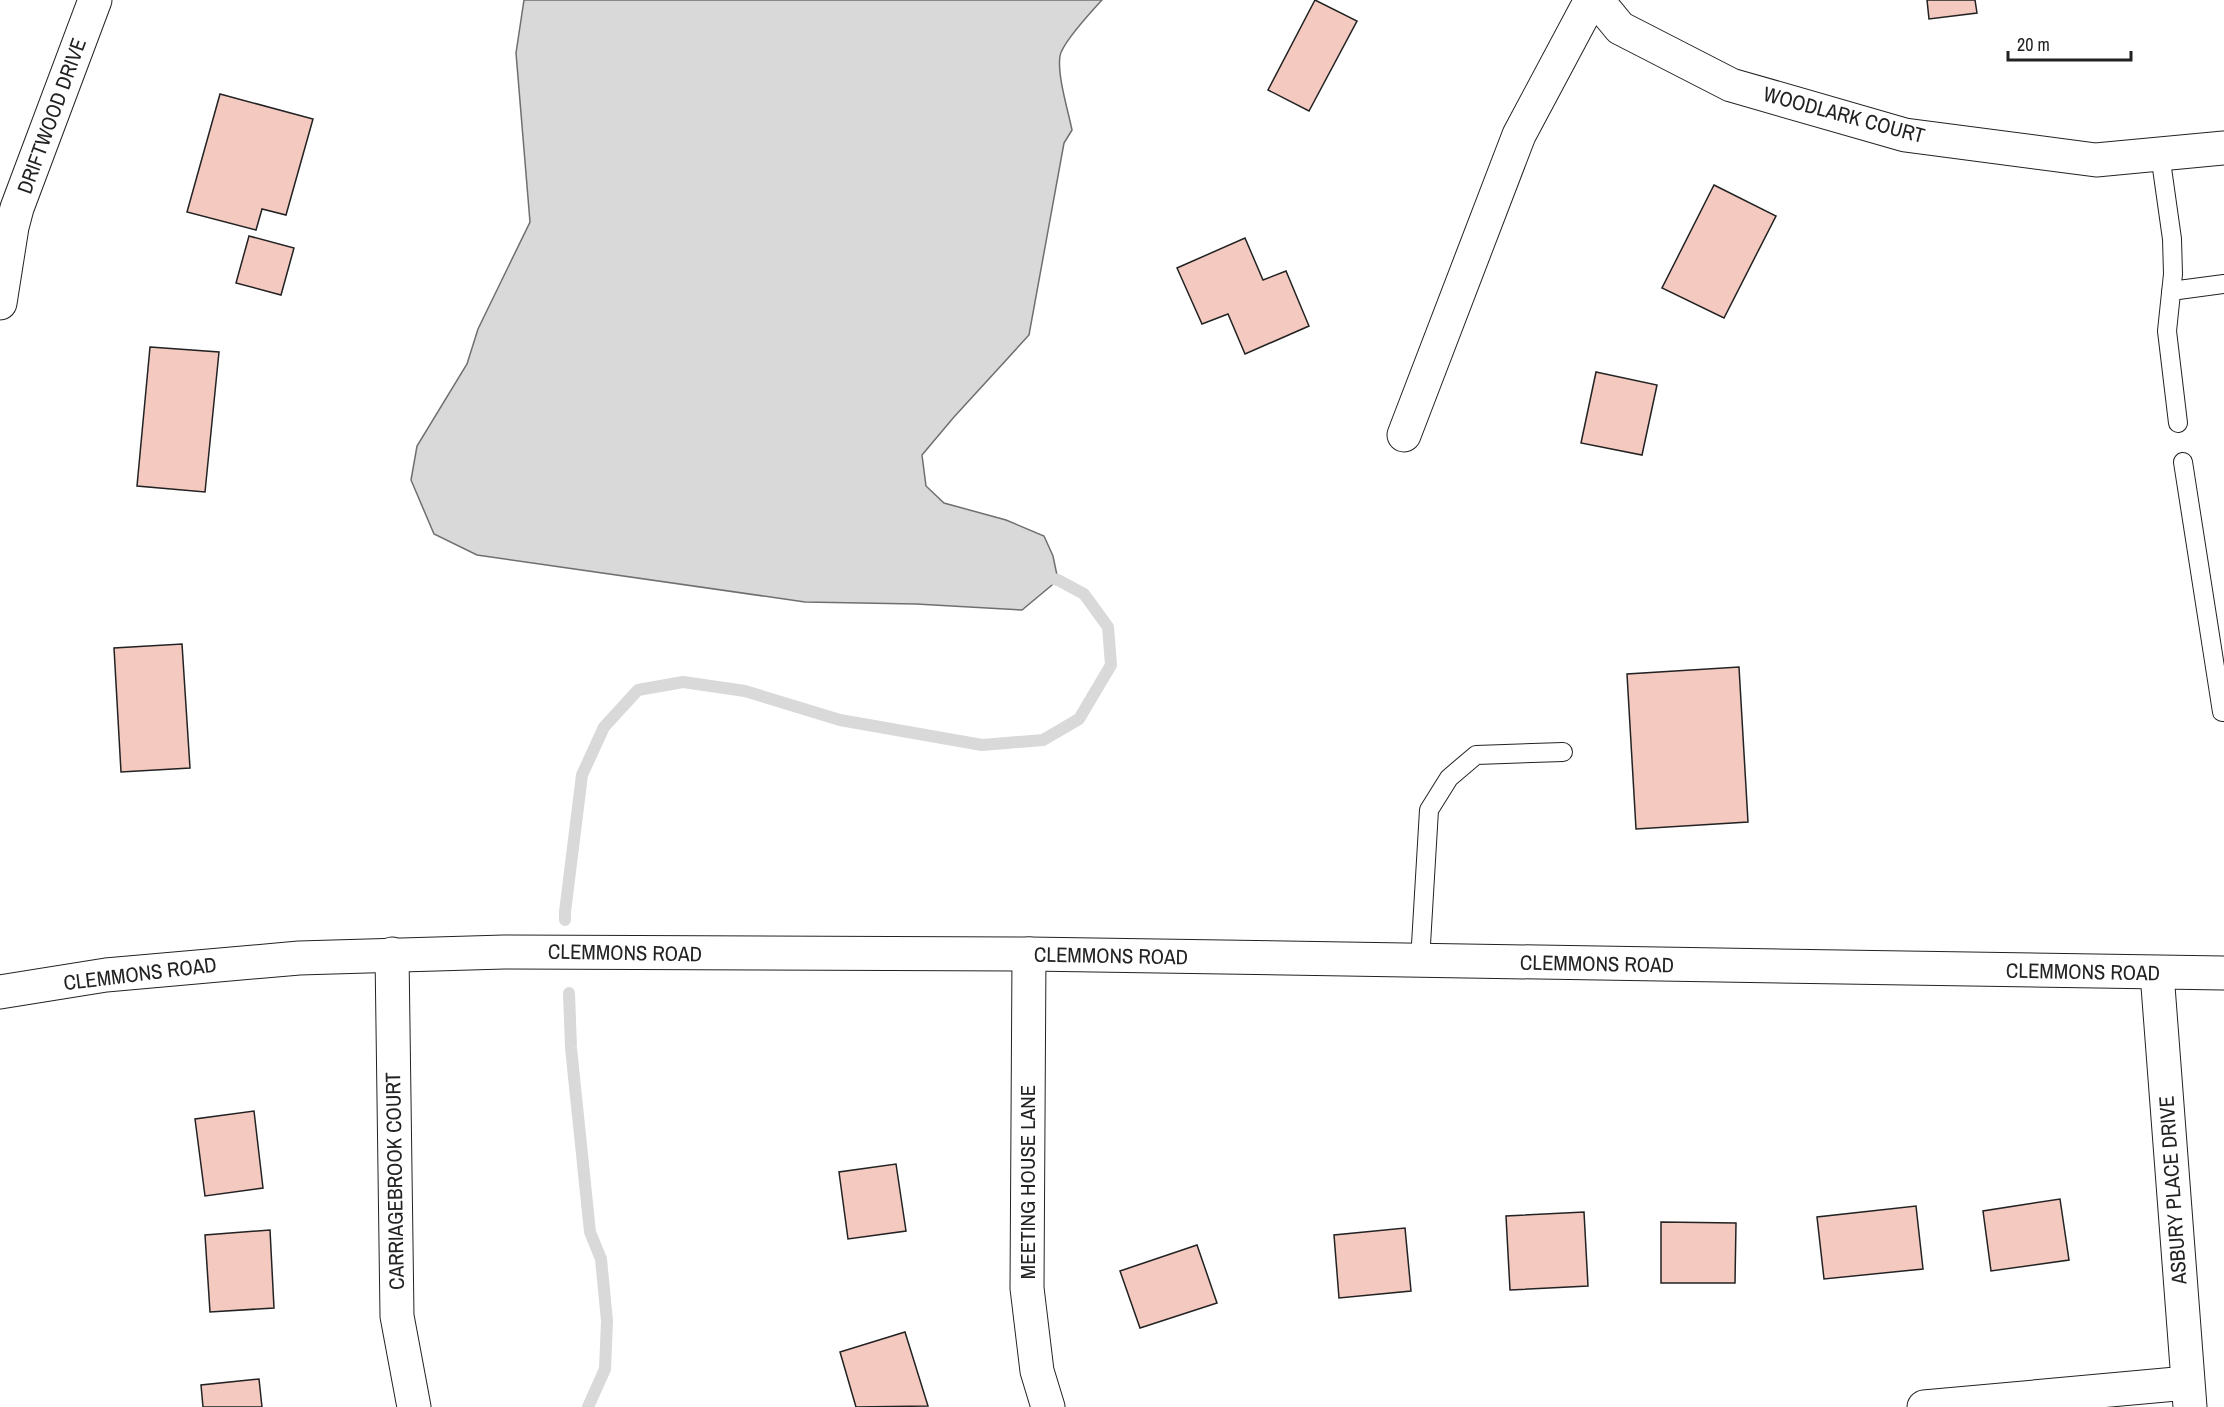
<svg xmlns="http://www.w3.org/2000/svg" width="2224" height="1407" font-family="'Archivo Narrow',sans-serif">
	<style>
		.water { fill: #d9d9d9; stroke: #6f6f6f; stroke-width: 1.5 }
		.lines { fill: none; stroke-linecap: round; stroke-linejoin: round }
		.stream { stroke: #d9d9d9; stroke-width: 12 }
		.building { fill: #f3c9c0; stroke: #222; stroke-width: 1.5 }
		.lane-casing { stroke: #222; stroke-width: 20 }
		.street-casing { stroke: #222; stroke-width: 35 }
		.primary-casing { stroke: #222; stroke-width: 35 }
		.lane { stroke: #fff; stroke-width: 18 }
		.street { stroke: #fff; stroke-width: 33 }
		.primary { stroke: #fff; stroke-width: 33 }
		.labels { text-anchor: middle; stroke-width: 4.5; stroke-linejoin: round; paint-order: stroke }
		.street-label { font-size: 21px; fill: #222; stroke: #fff }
	</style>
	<rect width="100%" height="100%" fill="#fff"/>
	<path class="water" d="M524 0H1102C1092 11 1062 43 1060 56 1057 75 1068 110 1072 130L1064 143 1029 335 954 417 922 455 926 486 944 503 1006 520 1044 536 1053 556 1058 580 1022 610 916 604 805 602 477 555 434 534 411 480 417 446 467 364 478 329 530 222 516 53Z"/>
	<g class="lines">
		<path class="stream" d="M565 920V912L582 775 604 727 638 690 683 682 745 691 840 720 982 745 1043 740 1079 719 1111 665 1108 627 1084 594 1058 580 1045 577
			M569 993 571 1048 590 1232 601 1259 607 1321 605 1369 588 1407"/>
	</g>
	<path class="building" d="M1315 0 1357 21 1309 111 1268 90Z
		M1927 0H1975L1977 13 1929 19Z
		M220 94 313 119 286 215 262 209 256 230 187 212Z
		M1714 185 1776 216 1724 318 1662 288Z
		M249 236 294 248 281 295 236 283Z
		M1245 238 1263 280 1286 271 1309 326 1245 354 1228 314 1202 324 1177 268Z
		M150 347 219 352 205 492 137 486Z
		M1596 372 1657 385 1642 455 1581 443Z
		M182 644 190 768 121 772 114 648Z
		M1739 667 1748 822 1636 829 1627 674Z
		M254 1111 263 1188 205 1196 195 1119Z
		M896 1164 906 1231 848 1239 839 1172Z
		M2060 1199 2069 1260 1991 1271 1983 1211Z
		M1916 1206 1923 1269 1824 1279 1817 1217Z
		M1584 1212 1588 1286 1510 1290 1506 1216Z
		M1661 1222 1736 1223 1735 1283H1661Z
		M1405 1228 1411 1291 1339 1298 1334 1235Z
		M270 1230 274 1308 210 1312 205 1235Z
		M1197 1245 1217 1303 1140 1328 1120 1271Z
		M905 1332 928 1406 856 1407 840 1352Z
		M259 1379 262 1407H203L201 1385Z"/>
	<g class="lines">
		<defs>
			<path id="lane" d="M2160 154 2172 239 2173 274 2167 331 2178 423
				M2171 291 2224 284
				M2183 462 2222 712H2224
				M1420 961 1429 810 1449 778 1476 755 1563 752"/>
			<path id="street" d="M1597 0 1620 28 1731 85 1905 135 2096 160 2224 148
				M0 303 12 227 17 208 95 0
				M1404 435 1519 135 1591 0
				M392 954 397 1316 414 1407
				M1029 954 1027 1288 1037 1371 1048 1407
				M2157 973 2190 1407
				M1924 1407 2187 1383"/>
			<path id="primary" d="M0 992 106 975 299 958 504 952 1029 954 2224 973"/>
		</defs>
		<use href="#lane" class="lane-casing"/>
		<use href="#street" class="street-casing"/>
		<use href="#primary" class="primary-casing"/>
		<use href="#lane" class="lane"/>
		<use href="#street" class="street"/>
		<use href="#primary" class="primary"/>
	</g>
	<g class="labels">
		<g class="street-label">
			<text transform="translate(1844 115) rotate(15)" y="7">WOODLARK COURT</text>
			<text transform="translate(52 116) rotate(-70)" y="7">DRIFTWOOD DRIVE</text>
			<text transform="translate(625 953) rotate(1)" y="7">CLEMMONS ROAD</text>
			<text transform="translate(1111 956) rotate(1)" y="7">CLEMMONS ROAD</text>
			<text transform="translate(1597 964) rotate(1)" y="7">CLEMMONS ROAD</text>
			<text transform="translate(2083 972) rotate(1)" y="7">CLEMMONS ROAD</text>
			<text transform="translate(140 974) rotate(-7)" y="7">CLEMMONS ROAD</text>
			<text transform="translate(395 1181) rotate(-91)" y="7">CARRIAGEBROOK COURT</text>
			<text transform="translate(1028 1182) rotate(-90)" y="7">MEETING HOUSE LANE</text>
			<text transform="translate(2173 1190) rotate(-94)" y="7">ASBURY PLACE DRIVE</text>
		</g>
	</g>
	<path d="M2008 51v9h123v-9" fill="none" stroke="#222222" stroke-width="3"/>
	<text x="2017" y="51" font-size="18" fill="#222222" stroke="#ffffff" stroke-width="4.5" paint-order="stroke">20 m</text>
</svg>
